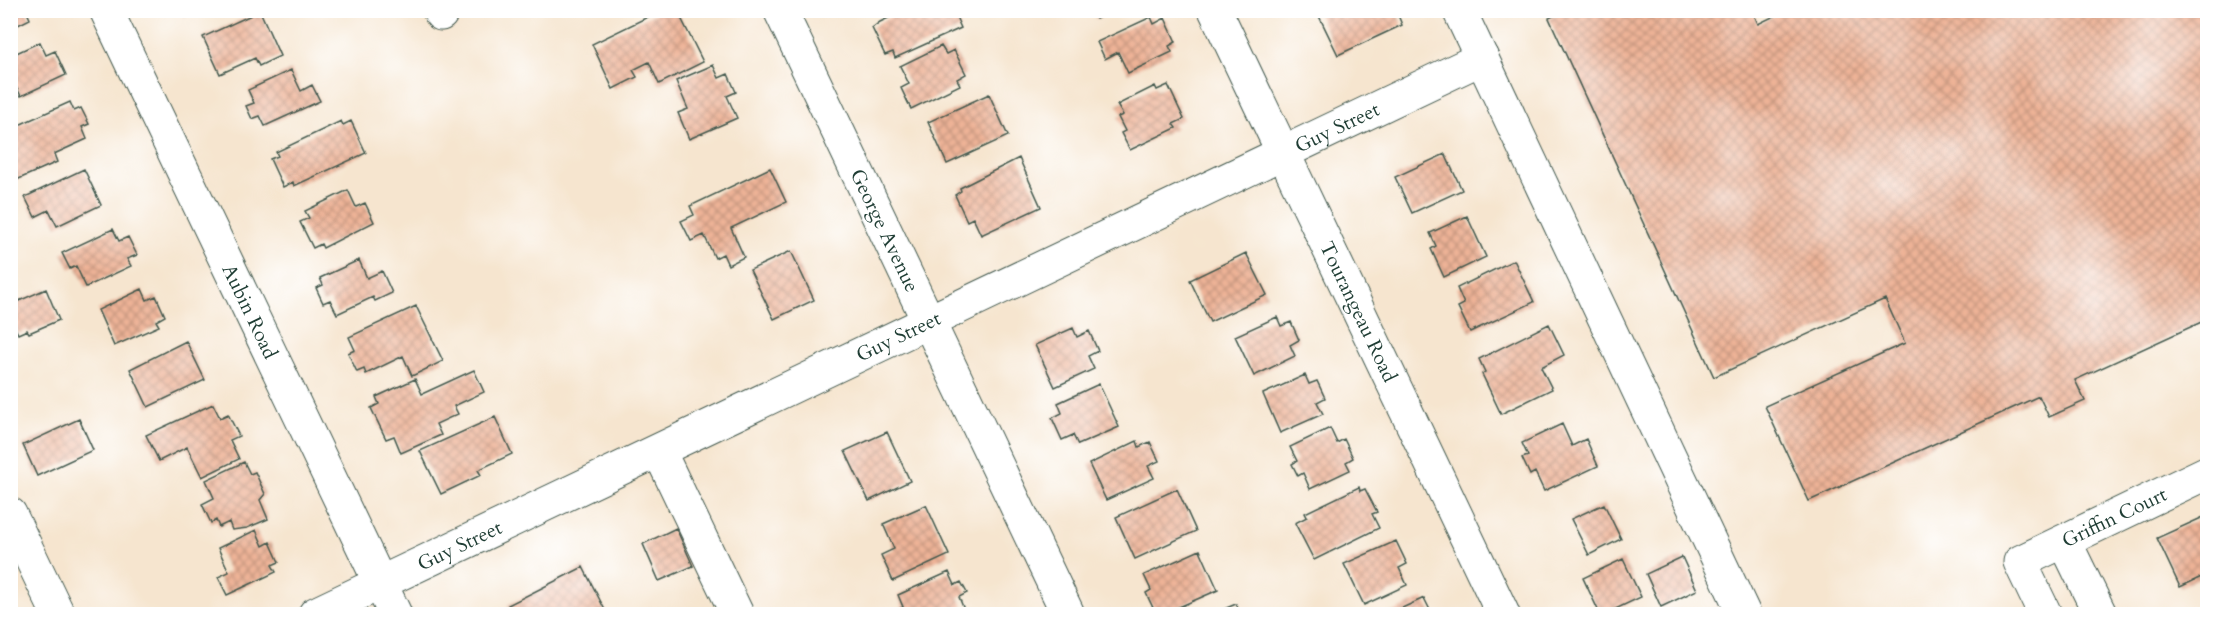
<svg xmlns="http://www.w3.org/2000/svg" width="2218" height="625" font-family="Cardo,serif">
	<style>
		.building { fill: url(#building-cross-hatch) }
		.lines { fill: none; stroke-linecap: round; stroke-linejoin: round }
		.minor-casing { stroke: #3f564b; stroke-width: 35 }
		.minor { stroke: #fff; stroke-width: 33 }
		.labels { text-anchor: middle; stroke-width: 6; stroke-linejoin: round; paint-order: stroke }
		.street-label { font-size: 20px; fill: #1f3d34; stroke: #fff }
	</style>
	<defs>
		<pattern id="building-cross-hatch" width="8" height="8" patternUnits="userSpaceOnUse" patternTransform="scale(1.5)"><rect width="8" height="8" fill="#eeb397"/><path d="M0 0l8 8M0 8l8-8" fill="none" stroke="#c0937c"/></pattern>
	</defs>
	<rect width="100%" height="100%" fill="#fff"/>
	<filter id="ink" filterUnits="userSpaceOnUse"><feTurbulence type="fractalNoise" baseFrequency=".0167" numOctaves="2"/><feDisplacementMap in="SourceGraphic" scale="12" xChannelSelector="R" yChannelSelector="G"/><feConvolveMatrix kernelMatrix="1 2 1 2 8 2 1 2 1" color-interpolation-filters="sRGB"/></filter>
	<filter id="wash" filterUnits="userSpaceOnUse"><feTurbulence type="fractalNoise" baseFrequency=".008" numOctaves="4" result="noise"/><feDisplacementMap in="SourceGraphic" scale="24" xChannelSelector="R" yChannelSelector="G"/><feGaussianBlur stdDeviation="1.35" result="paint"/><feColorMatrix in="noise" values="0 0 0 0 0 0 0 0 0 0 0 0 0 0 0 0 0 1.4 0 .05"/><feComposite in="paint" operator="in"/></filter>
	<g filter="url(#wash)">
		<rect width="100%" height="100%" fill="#f6e5cf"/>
		<g id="blocks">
			<path class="building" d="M10 10H26L30 19 10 29Z
				M181 10H197L184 17Z
				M662 10H677L703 62 659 84 649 62 633 70 637 77 613 89 592 44Z
				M905 10H953L961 28 895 58 893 52 885 55 872 28 880 22Z
				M1092 10H1113L1096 19Z
				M1325 10H1396L1402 25 1338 55 1318 14Z
				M1566 10H1752L1758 24 1787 10H2208V319L2075 380 2085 401 2049 417 2039 396 1809 501 1765 406 1905 343 1885 299 1714 377 1549 18Z
				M260 11 280 56 259 66 255 58 220 74 203 37Z
				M1151 17 1154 24 1165 18 1176 42 1169 46 1172 52 1128 73 1118 52 1105 59 1097 42Z
				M40 42 46 55 55 51 66 75 21 96 12 79H10V56Z
				M941 46 946 54 954 50 966 74 957 79 960 85 911 109 901 88 909 84 900 66Z
				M713 65 719 78 728 74 736 92 727 96 737 118 689 139 678 113 688 109 676 81Z
				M291 70 301 91 312 85 320 101 265 126 260 116 252 119 246 106 254 103 248 90Z
				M1168 85 1184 119 1173 124 1176 128 1130 150 1121 133 1125 131 1118 117 1123 115 1117 105 1155 86 1157 90Z
				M989 94 1008 136 947 164 928 122Z
				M70 102 74 111 81 108 89 124 82 127 87 139 54 154 57 162 12 182 10 178V129Z
				M341 121 343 125 351 121 366 153 294 186 293 182 283 187 270 159 278 156 276 152Z
				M1445 154 1462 190 1412 213 1395 177Z
				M1019 158 1041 207 981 235 973 218 967 221 955 195 961 191 960 188Z
				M770 168 786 202 731 228 744 257 728 265 723 254 715 258 704 235 691 241 681 221 694 215 690 206Z
				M84 169 101 205 57 226 49 210 35 217 25 197Z
				M348 190 356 207 365 203 374 222 323 248 321 244 313 248 300 222 309 218 305 211Z
				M1467 216 1486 257 1444 277 1431 249 1436 246 1430 233Z
				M113 229 119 241 128 237 137 255 127 259 131 266 86 287 76 266 70 269 62 253Z
				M791 251 814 300 774 319 750 270Z
				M1246 253 1267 295 1210 322 1190 280Z
				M359 260 367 278 382 271 392 293 375 301 373 297 337 314 330 300 323 303 316 288 323 285 320 278Z
				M1514 260 1534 302 1470 332 1458 307 1464 304 1457 288Z
				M46 289 59 320 29 333 27 330 18 334 10 317V312L17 309 14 303Z
				M142 289 147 300 156 296 165 316 156 321 159 326 114 346 98 310Z
				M416 306 443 361 412 376 403 356 366 374 364 369 357 372 348 353 355 350 349 337Z
				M1277 317 1281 326 1291 322 1299 340 1290 345 1295 356 1254 376 1235 336Z
				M1549 324 1564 355 1541 367 1552 389 1501 414 1482 374 1485 372 1479 359Z
				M1073 328 1077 337 1089 331 1098 351 1088 356 1094 369 1055 387 1035 345Z
				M186 341 205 380 148 407 130 369Z
				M474 370 484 392 454 406 458 414 436 424 441 435 401 453 394 436 386 439 371 408 379 404 376 397 415 379 422 394Z
				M1305 375 1309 384 1317 381 1325 398 1317 402 1323 414 1280 433 1263 394Z
				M1099 384 1119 427 1078 445 1073 435 1062 440 1052 418 1062 413 1058 403Z
				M213 404 220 418 228 414 239 436 230 440 239 459 202 477 187 447 159 461 146 435Z
				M495 417 512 454 478 470 481 475 441 494 420 451Z
				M79 419 93 450 37 476 23 445Z
				M1562 424 1572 446 1586 439 1598 466 1544 491 1535 472 1530 475 1522 458 1528 456 1522 443Z
				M1330 428 1337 443 1344 439 1353 458 1346 462 1350 470 1310 489 1303 473 1298 476 1292 464 1297 461 1290 447Z
				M887 432 910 481 869 501 845 451Z
				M1137 441 1139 447 1150 442 1159 461 1148 466 1154 478 1106 500 1089 464Z
				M244 462 250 474 255 472 265 494 260 500 268 519 247 528 232 530 229 522 219 527 216 520 211 523 202 504 214 498 206 480Z
				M1359 487 1360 491 1365 489 1377 512 1372 514 1379 528 1314 560 1295 523 1307 517 1305 513Z
				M1177 489 1196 531 1135 559 1116 517Z
				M1604 504 1621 539 1589 555 1571 519Z
				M926 505 949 555 893 581 881 555 894 549 883 524Z
				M2208 515V574L2180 587 2157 538Z
				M676 528 693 566 659 581 643 544Z
				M256 530 263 546 270 542 279 562 272 565 276 572 227 595 218 577 229 572 218 548Z
				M1396 541 1407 564 1399 568 1407 585 1364 605 1344 564Z
				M1200 550 1218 590 1163 614H1156L1146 593 1151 590 1144 575Z
				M1682 557 1697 590 1661 607 1646 574Z
				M1623 559 1641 597 1605 614H1600L1583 578Z
				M583 567 606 612 600 614H512L508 605Z
				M949 572 955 585 961 582 967 593 959 597 963 607 945 614H899L897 610 903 607 898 595Z
				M1424 598 1432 614H1389Z
				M1236 604 1241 614H1212Z
				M2208 609V614H2195Z"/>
		</g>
	</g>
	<g filter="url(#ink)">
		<use href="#blocks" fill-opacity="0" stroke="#3f564b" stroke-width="1.5"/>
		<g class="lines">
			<defs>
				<g id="minor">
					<path id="s1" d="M106 10 395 614"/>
					<path d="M439 10 441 14"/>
					<path id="s2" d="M780 10 1068 614"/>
					<path id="s3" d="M1215 10 1503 614"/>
					<path d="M1459 10 1744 614"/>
					<path d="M659 451 737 614"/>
					<path d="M10 514 58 614"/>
					<path d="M2065 542 2100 614"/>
					<path id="s4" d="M315 614 1482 58"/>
					<path id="s5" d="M2045 614 2020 562 2208 472"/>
				</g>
			</defs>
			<use href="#minor" class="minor-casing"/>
			<use href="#minor" class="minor"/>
		</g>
	</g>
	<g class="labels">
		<g class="street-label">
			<text dy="7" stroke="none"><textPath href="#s4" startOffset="1132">Guy Street</textPath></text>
			<text dy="7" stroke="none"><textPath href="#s2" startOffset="244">George Avenue</textPath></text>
			<text dy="7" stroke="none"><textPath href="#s1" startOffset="334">Aubin Road</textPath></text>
			<text dy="7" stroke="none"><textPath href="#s3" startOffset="334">Tourangeau Road</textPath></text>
			<text dy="7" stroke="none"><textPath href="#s4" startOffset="646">Guy Street</textPath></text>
			<text dy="7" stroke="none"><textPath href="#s5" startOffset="162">Griffin Court</textPath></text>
			<text dy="7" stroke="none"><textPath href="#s4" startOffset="160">Guy Street</textPath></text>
		</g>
	</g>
	<rect width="2218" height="625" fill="none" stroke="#fff" stroke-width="36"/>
</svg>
